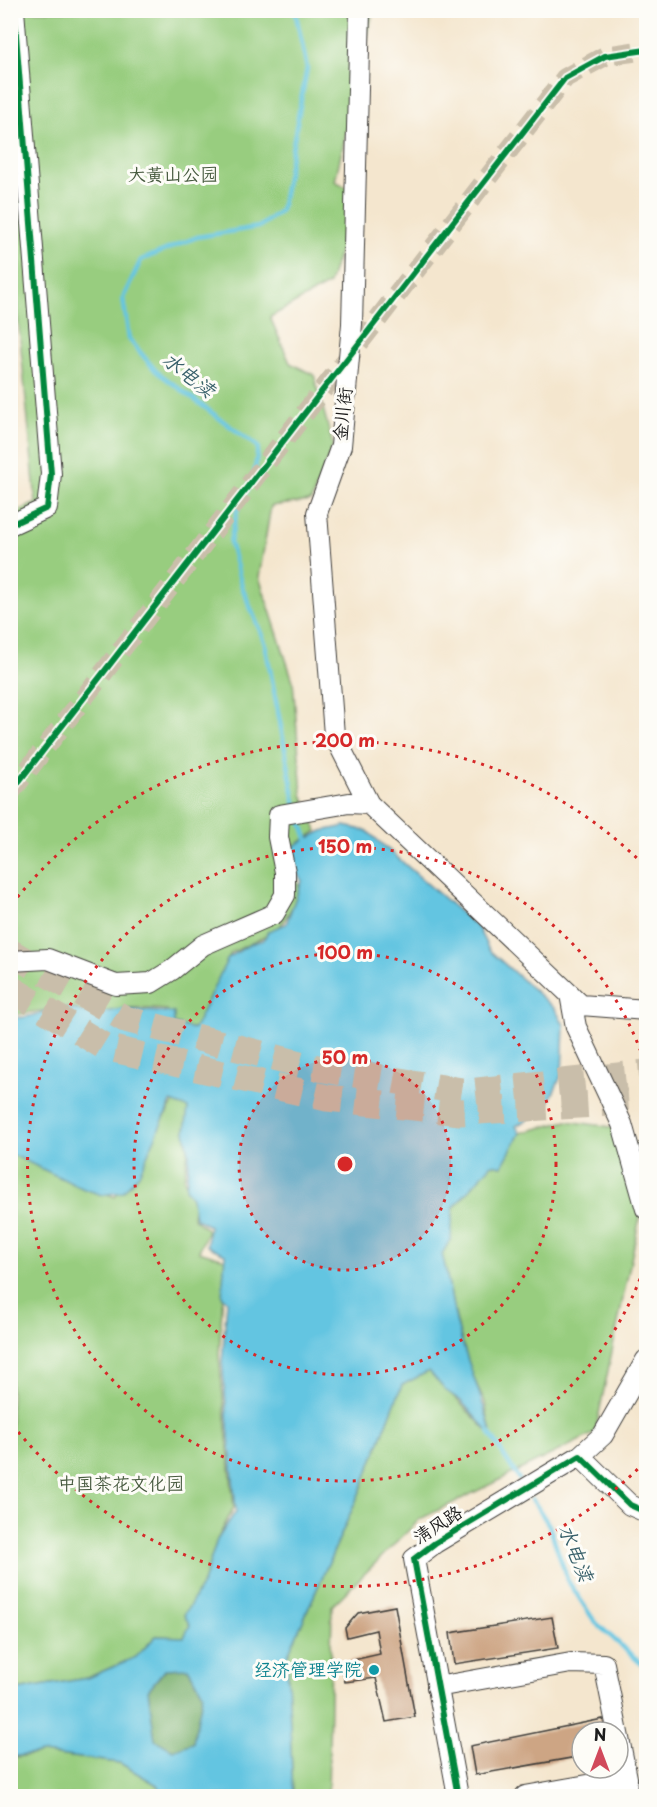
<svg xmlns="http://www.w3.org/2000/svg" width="657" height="1807" font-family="'Playpen Sans','LXGW WenKai TC',sans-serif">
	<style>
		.green { fill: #98cd7f; stroke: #5a744e; stroke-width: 1.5 }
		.forest { fill: #7ab06e; stroke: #4b6645; stroke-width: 1.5 }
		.water { fill: #63c5e1; stroke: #40707e; stroke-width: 1.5; fill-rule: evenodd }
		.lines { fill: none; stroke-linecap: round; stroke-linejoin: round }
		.stream { stroke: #63c5e1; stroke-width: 4.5 }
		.building { fill: #cda584 }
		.minor-tunnel { stroke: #c9beaa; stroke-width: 20; stroke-dasharray: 20 10; stroke-linecap: butt }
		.highway-tunnel { stroke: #c9beaa; stroke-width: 27; stroke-dasharray: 27 14; stroke-linecap: butt }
		.minor-casing { stroke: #3c3a37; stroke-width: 22 }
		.minor { stroke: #fff; stroke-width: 20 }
		.cycleway-casing { stroke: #fdfcf7; stroke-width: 10 }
		.cycleway { stroke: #00873e; stroke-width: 6 }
		.ring { fill: none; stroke: #d62828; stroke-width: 3; stroke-dasharray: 3 6 }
		.culture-dot { fill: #0f9aa8; stroke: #fdfcf7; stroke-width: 2 }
		.labels { text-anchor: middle; stroke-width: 6; stroke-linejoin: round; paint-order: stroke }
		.park-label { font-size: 18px; fill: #475a3f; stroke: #fdfcf7 }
		.street-label { font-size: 18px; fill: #1c1c1c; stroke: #fdfcf7 }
		.culture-label { font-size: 18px; fill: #0d838f; stroke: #fdfcf7; text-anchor: end }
		.water-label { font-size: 20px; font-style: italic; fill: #38606b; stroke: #fdfcf7 }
		.centre { fill: #d62828; stroke: #fdfcf7; stroke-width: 3 }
		.ring-label { font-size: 18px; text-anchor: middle; font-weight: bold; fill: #d62828; stroke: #fdfcf7; stroke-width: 6; stroke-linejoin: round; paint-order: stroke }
	</style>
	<rect width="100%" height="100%" fill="#fdfcf7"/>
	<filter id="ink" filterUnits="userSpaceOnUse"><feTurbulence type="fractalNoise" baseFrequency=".0167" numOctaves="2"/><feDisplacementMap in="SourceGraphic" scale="12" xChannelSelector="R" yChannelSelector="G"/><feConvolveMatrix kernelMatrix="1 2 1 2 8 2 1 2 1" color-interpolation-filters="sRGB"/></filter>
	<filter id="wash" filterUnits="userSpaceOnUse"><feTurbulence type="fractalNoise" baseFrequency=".008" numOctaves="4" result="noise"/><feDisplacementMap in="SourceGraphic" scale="24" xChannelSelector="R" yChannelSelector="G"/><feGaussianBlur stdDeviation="1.35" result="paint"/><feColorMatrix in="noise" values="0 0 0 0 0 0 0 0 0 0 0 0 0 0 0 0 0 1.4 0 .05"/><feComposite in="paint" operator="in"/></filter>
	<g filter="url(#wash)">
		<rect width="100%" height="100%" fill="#f4e6ce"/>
		<path class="green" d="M11 11H373L335 181 357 193 329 284 270 317 290 363 314 375 333 445 311 501 271 506 259 577 293 681 302 794 317 831 284 853 302 892 278 930 231 953 195 1029 173 1026 167 1010 133 1008 90 1014 69 1007 11 1015 10 515 36 503 11 246Z
			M175 1100 190 1105 185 1129 188 1151 184 1179 195 1200 193 1218 208 1230 199 1251 225 1259 219 1356 234 1507 217 1540 203 1583 185 1615 190 1625 184 1637 156 1636 136 1657 87 1678 11 1691V1153L115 1197Z
			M567 1121 611 1127 646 1153V1188L595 1433 420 1519 332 1606 328 1796H293L287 1657 362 1487 402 1385 429 1371 491 1435 485 1402 472 1375 459 1332 442 1254 451 1238 453 1209 492 1164 502 1166 520 1133Z
			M42 1753 120 1763 159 1786 162 1796H11L10 1758Z"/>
		<path class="forest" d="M188 1668 203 1693 193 1743 173 1750 155 1740 148 1690 166 1669Z"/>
		<path class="water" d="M345 826 367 831 478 928 489 950 555 1009 564 1025 562 1074 543 1115H535L516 1126 520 1133 502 1166 492 1164 453 1208 451 1238 442 1254C449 1280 452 1309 460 1335 470 1370 484 1401 492 1436L461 1401 445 1390 429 1371 402 1385 362 1487 287 1657 293 1796H162L159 1786 120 1763 42 1753 11 1757V1691L87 1678 136 1657 156 1636 184 1637 190 1625 184 1615 203 1583 217 1540 236 1511 222 1362 227 1301 222 1296 225 1254 207 1246 209 1226 195 1218 192 1198 186 1189 189 1153 185 1132 188 1108 171 1102 139 1174 123 1192 102 1195 84 1189 11 1154V1018L26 1017 61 1007 95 1014 122 1009 174 1013V1024L194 1029 228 958 250 944 264 940 268 931 286 924 302 881 284 851 322 831ZM188 1668 203 1693 193 1743 173 1750 155 1740 148 1690 165 1669Z"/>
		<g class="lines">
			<path class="stream" d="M295 10 307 68 281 210 259 227 197 237 141 260 123 298 129 339 156 371 258 447 254 477 238 507 230 542 242 587 265 643 296 807
				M299 815 309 844
				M489 1432 519 1479
				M532 1499 549 1525 568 1581 595 1622 646 1668"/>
		</g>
		<g id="blocks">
			<path class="building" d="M395 1606 415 1717 386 1722 376 1678 345 1682 340 1663 380 1654 376 1630 347 1637 345 1628 358 1613Z
				M552 1617 558 1648 454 1664 450 1633Z
				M603 1719 605 1732H582V1756L475 1775 470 1746Z"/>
		</g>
	</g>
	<g filter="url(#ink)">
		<use href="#blocks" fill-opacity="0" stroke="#3c3a37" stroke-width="1.5"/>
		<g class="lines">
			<path class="minor-tunnel" d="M10 793 565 78 605 56 646 50"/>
			<path class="highway-tunnel" d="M10 952 125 1019 312 1067 467 1092 646 1073
				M10 988 105 1047 327 1098 460 1112 646 1101"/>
			<defs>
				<path id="minor" d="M360 10 352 324 341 446 317 513 334 735 369 804
					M10 525 47 508 51 474 14 10
					M10 961 48 959 116 985 151 983 172 970 203 945 274 914 285 895V872L278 837 279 815 349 803 369 804 581 1005 646 1010
					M570 994 576 1027 622 1124 646 1209
					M580 1456 603 1435 646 1360
					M437 1687 571 1663 604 1664 627 1778 525 1796
					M458 1796 414 1559 435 1543 580 1456 630 1505 646 1512
					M626 1796 627 1778"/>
			</defs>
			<use href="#minor" class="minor-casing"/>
			<use href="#minor" class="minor"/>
			<defs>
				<path id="cycleway" d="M10 525 47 508 51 474 14 10
					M10 793 565 78 605 56 646 50
					M458 1796 414 1559 435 1543 580 1456 630 1505 646 1512"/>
			</defs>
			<use href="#cycleway" class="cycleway-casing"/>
			<use href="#cycleway" class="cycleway"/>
		</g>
	</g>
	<circle cx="345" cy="1164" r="106" fill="#d62828" fill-opacity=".12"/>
	<g class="ring">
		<circle cx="345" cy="1164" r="106"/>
		<circle cx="345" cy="1164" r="211"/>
		<path d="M646 1262A317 317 0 1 1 646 1066"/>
		<path d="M644 1463A423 423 0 0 1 12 1424M12 904A423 423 0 0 1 644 865"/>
	</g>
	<circle class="culture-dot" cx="374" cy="1670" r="6"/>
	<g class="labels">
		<g class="park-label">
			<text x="173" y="181">大黄山公园</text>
			<text x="121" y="1490">中国茶花文化园</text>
		</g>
		<g class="street-label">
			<text transform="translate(343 414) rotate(-84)" y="6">金川街</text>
			<text transform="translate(438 1525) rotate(-33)" y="6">清风路</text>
		</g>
		<g class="culture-label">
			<text x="362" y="1676">经济管理学院</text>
		</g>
		<g class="water-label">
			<text transform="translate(189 375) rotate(38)" y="7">水电渎</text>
			<text transform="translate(576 1553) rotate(68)" y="7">水电渎</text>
		</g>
	</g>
	<circle cx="345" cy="1164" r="9" class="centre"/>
	<g class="ring-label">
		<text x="345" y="747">200 m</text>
		<text x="345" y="853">150 m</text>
		<text x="345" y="959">100 m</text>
		<text x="345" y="1064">50 m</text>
	</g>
	<rect width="657" height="1807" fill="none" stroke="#fdfcf7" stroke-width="36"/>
	<g transform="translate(600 1750)"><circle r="28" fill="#fdfcf7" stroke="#a3a29f" stroke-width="1.5"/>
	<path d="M0-4.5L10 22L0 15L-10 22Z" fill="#d1495b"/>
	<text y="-9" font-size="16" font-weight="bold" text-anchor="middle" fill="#1c1c1c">N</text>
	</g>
</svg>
